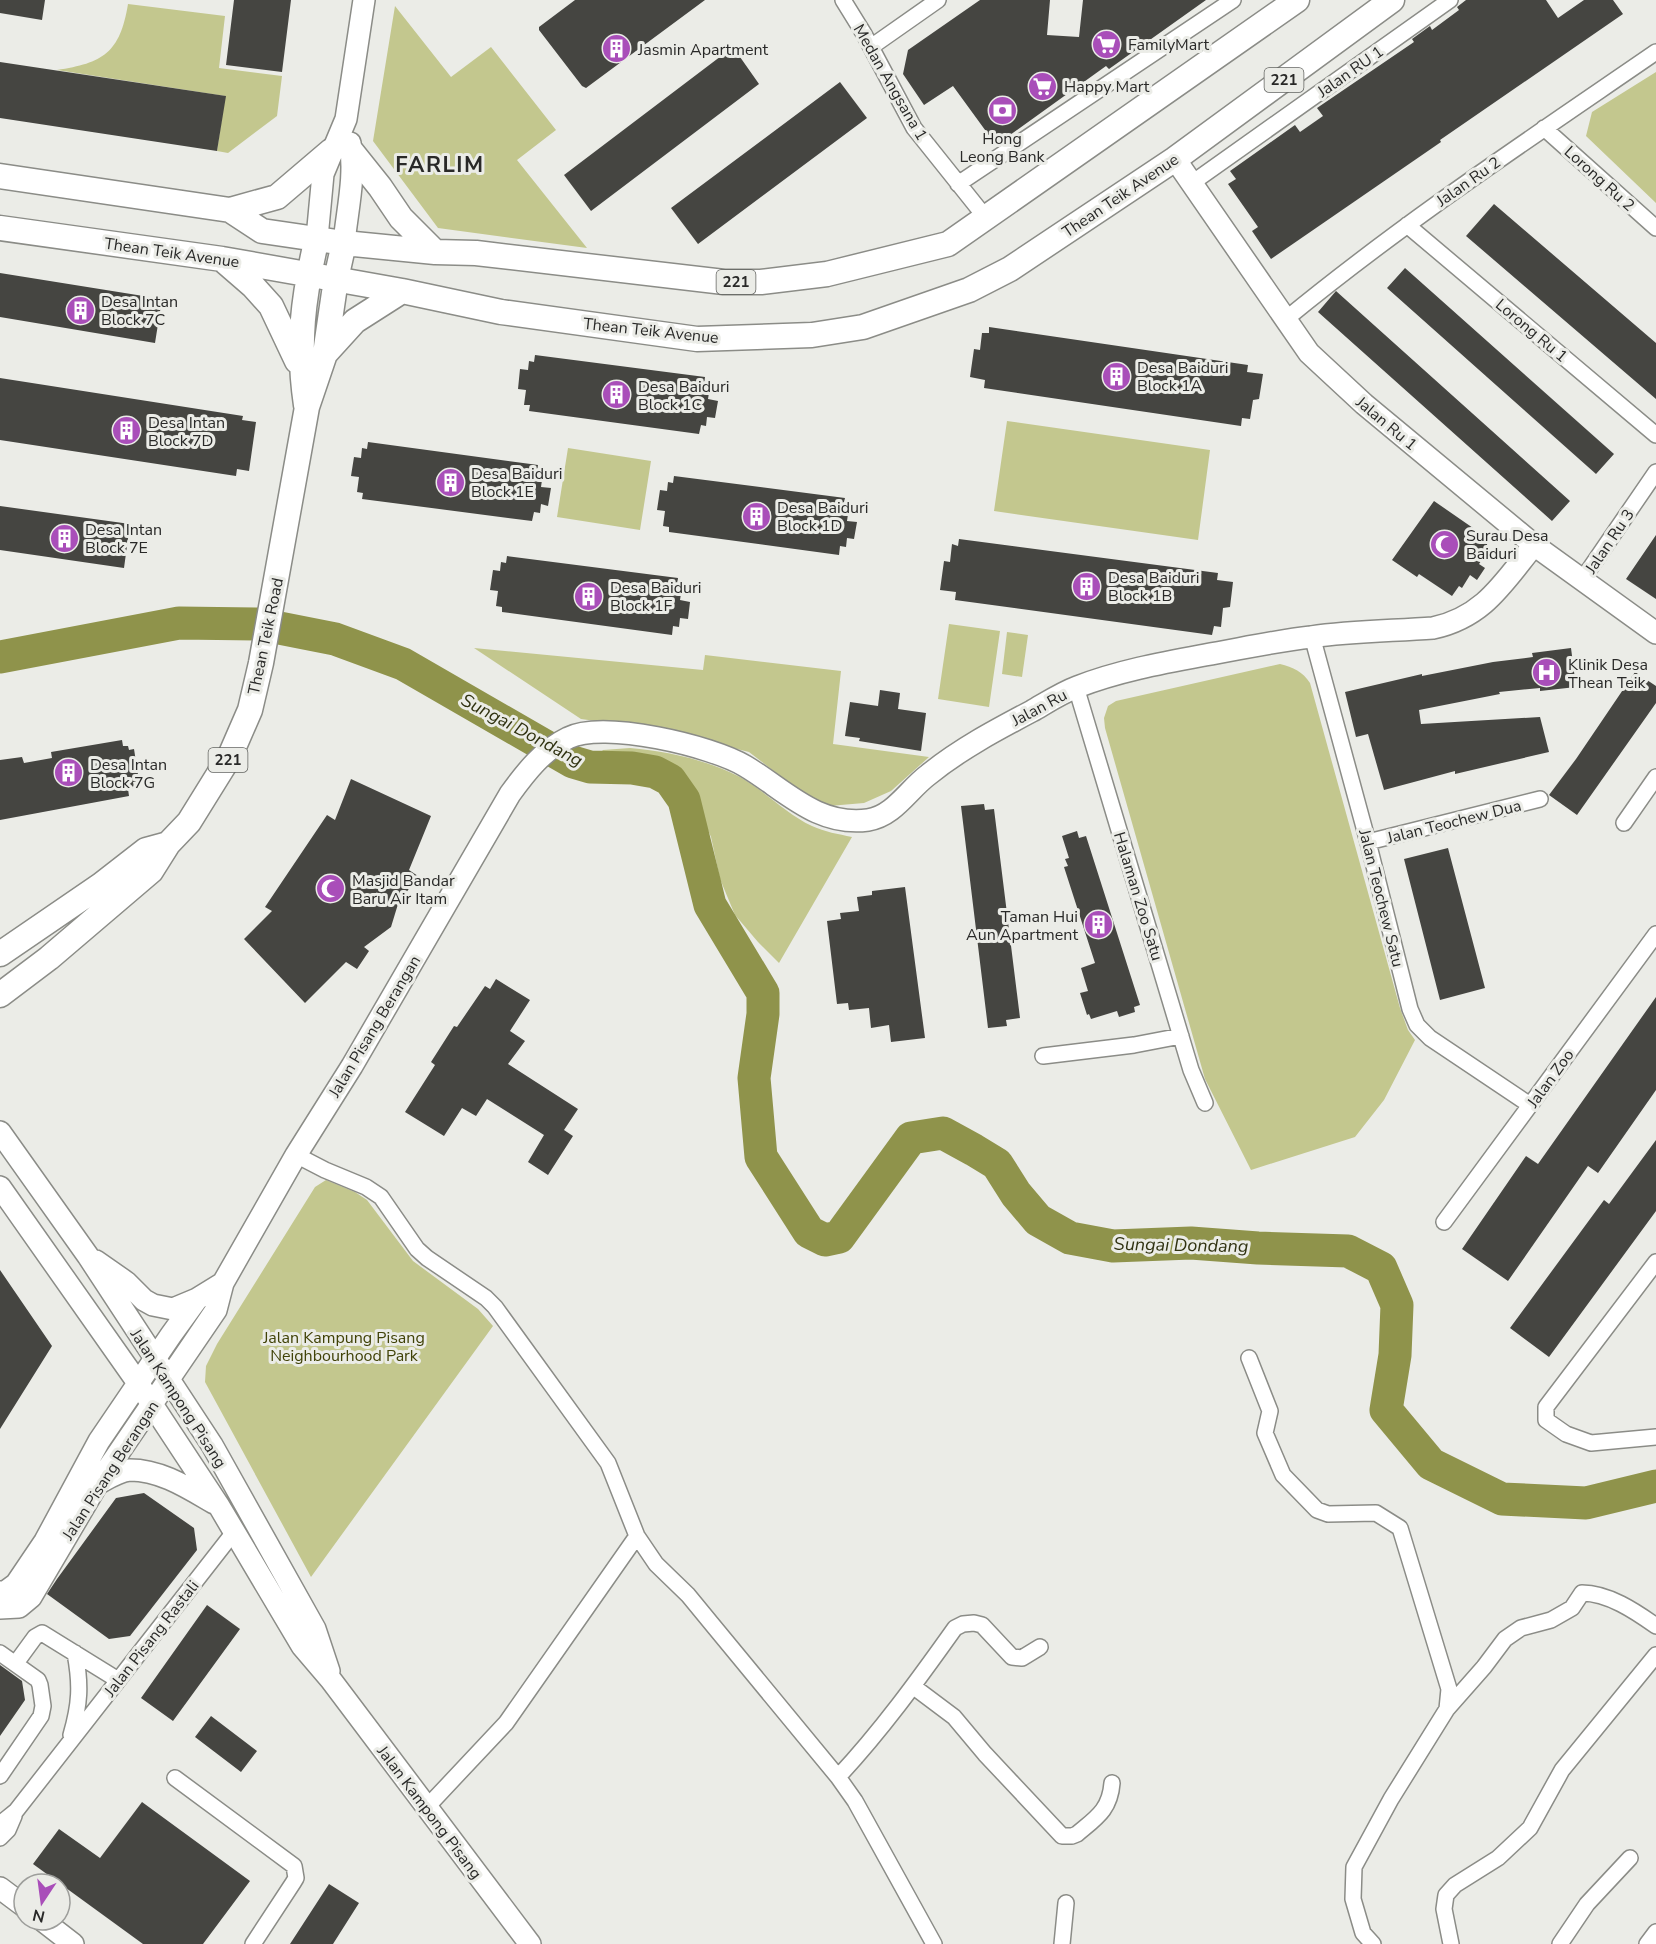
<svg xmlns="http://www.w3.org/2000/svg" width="1656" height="1944" font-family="'Nunito Sans',sans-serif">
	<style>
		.green { fill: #c3c78e }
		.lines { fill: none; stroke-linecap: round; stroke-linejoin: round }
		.river { stroke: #8f934b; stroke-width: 33 }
		.building { fill: #454541 }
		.street-casing { stroke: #8b8c87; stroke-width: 18 }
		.secondary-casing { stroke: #8b8c87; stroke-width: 24 }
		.primary-casing { stroke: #8b8c87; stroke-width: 27 }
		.street { stroke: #fff; stroke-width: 15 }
		.secondary { stroke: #fff; stroke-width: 21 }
		.primary { stroke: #fff; stroke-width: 24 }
		.labels { text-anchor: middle; stroke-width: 6; stroke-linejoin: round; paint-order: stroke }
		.shield { fill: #ebece7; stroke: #636461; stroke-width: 1.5 }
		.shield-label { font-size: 15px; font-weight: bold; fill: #292928 }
		.poi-label { font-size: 16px; fill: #292928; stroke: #ebece7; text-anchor: start }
		.street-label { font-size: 16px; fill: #292928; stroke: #ebece7 }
		.park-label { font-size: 16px; fill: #404207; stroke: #ebece7 }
		.water-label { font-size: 18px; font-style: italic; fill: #303211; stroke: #ebece7 }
		.district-label { font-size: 22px; font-weight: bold; letter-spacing: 1.5px; fill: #292928; stroke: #ebece7 }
	</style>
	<rect width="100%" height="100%" fill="#ebece7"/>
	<path class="green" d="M128 4 225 16 219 68 282 76 277 116 228 153 217 151 225 96 57 70C103 63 120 53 128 4Z
		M395 6 451 77 491 47 556 130 517 160 587 248 438 228 373 141Z
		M1656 72V203L1586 136 1592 112Z
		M1007 421 1210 450 1198 540 994 511Z
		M568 448 651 461 640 530 557 517Z
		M949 624 1000 631 989 707 938 699Z
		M1007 632 1028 635 1022 677 1002 674Z
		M474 648 703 670 705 655 841 671 833 744 929 757 891 791 864 803 829 806 810 799 749 752 661 730 581 719Z
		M1280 664C1293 667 1303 672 1310 683L1400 1008 1408 1030 1415 1040 1384 1100 1355 1137 1251 1170 1205 1079 1105 728 1104 718 1108 706 1116 701Z
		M630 748C667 751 707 760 740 777 765 791 786 814 812 826 825 832 838 834 852 837L779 963 758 942 735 915 720 879 711 837 685 779 673 768 636 763H590L603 750Z
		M326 1180 355 1192 367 1200 413 1261 478 1309 493 1326 311 1577 205 1382 206 1366 217 1344 315 1187Z"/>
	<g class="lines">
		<path class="river" d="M0 657 179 623 259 624 335 639 403 664 573 762 590 767 632 768 655 772 670 780 684 800 710 905 763 993V1014L754 1078 761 1157 809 1232 825 1240 839 1237 911 1138 943 1133 974 1150 997 1164 1016 1194 1038 1220 1070 1238 1113 1246 1191 1243 1258 1248 1348 1251 1381 1268 1397 1305 1395 1355 1386 1410 1431 1464 1502 1499 1586 1503 1656 1486"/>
	</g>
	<path class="building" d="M0 0H45L42 20 0 13Z
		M234 0H291L282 72 226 65Z
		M575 0H705L586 88 582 86 539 30V27Z
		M980 0H1050L1047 35 1079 37 1083 0H1206L1109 69 1106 66 996 145 953 86 924 105 903 74 908 50Z
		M1466 0H1546L1558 18 1584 0H1613L1623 14 1440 140 1441 142 1271 259 1252 231 1258 227 1228 184 1236 179 1230 171 1295 125 1300 132 1323 116 1317 108 1414 42 1412 39 1430 26 1432 30 1459 10 1457 7Z
		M733 47 759 84 591 211 564 175Z
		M0 62 226 96 217 151 0 118Z
		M840 82 867 118 698 244 671 208Z
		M1494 204 1656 343V399L1466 236Z
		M1405 268 1614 454 1596 474 1387 288Z
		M0 273 162 299 155 343 0 317Z
		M1336 291 1570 501 1552 521 1318 312Z
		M989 327 1248 365 1247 372 1263 374 1259 399 1253 400 1250 419 1242 418 1241 426 984 388 985 380 970 377 974 349 980 350 982 333H989Z
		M535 355 705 377 704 385 710 386 708 399 718 401 715 418 707 417 706 426 701 425 699 434 529 411 530 405H524L526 390 518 389 520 369 528 370 529 361 534 362Z
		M0 378 243 416 242 420 256 422 249 471 237 469 236 476 0 440Z
		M368 442 538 465 537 472 543 473 541 487 551 488 548 506 541 504 540 513 534 512 532 521 362 499 363 493 357 492 359 477 351 476 354 457 361 458 362 448 367 449Z
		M674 476 845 498 843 506 849 507 847 521 857 522 854 539 847 538 846 547 840 546 839 555 669 532V527L663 526 665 511 657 510 660 490 667 491 668 482 673 483Z
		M1434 501 1486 537 1488 551 1479 564 1485 568 1477 580 1470 575 1462 588 1459 586 1452 596 1419 574 1417 577 1392 560Z
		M0 506 130 524 124 568 0 550Z
		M1656 535V599L1626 579Z
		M959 539 1218 573 1217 580 1233 582 1230 607 1223 608 1221 627 1214 626 1212 635 955 600 956 592 940 590 944 561 950 562 952 544 958 546Z
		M507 556 678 578 677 586 682 587 680 600 690 602 688 619 680 618 679 627 673 626 672 635 502 612V607L496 606 498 591 490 590 493 570 500 571 501 562 506 563Z
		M1571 648 1576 687 1540 691V688L1499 692 1500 694 1419 710 1421 724 1540 717 1549 752 1455 774V771L1384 790 1368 734 1356 737 1345 692 1422 674V676L1493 662 1533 657 1532 653Z
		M1635 672 1656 686V703L1577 815 1549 795 1576 759Z
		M880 690 900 693 898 709 926 713 921 751 859 741 860 738 845 736 850 702 878 706Z
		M122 740 123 746H128L129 750 134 749 139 781 133 782 134 788 128 789 129 796 0 820V760L22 757 24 763 52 758 51 752Z
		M351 779 431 816 409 870 418 876 398 904 391 927 364 947 369 951 357 969 346 962 305 1003 244 939 272 911 265 907 327 815 335 820Z
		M984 804 985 810 994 809 1020 1018 1006 1020 1007 1026 988 1028 961 806Z
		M1077 831 1079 838 1086 836 1140 1005 1134 1007 1135 1012 1119 1017 1117 1011 1091 1019 1089 1014 1087 1015 1080 993 1088 991 1081 968 1095 963 1064 867 1068 866 1065 859 1069 858 1062 836Z
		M1448 848 1485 988 1440 1000 1404 859Z
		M905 887 925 1038 891 1042 889 1025 871 1028 869 1008 849 1010 848 1003 837 1004 827 921 841 919 840 913 859 911 857 897 872 895V891Z
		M496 979 530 1000 510 1031 525 1041 508 1064 578 1109 564 1130 573 1136 548 1175 528 1162 544 1135 487 1099 476 1116 462 1108 444 1136 405 1112 435 1065 431 1062 454 1026 457 1027 485 986 490 989Z
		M1656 997V1090L1598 1173 1588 1166 1508 1281 1462 1249 1526 1156 1538 1164Z
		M1656 1140V1211L1549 1357 1510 1328 1604 1200 1609 1204Z
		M0 1270 52 1346 0 1429Z
		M144 1493 194 1528 197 1550 130 1636 109 1639 47 1594 57 1579 116 1498Z
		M207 1605 240 1629 173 1721 141 1698Z
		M0 1665 22 1681 25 1700 0 1736Z
		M211 1716 257 1751 241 1772 195 1737Z
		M142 1802 250 1881 203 1944H143L33 1864 59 1829 100 1858Z
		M329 1884 359 1903 333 1944H290Z"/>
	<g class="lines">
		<defs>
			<path id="street" d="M843 0 864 34 914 128 986 218
				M871 47 938 0
				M1544 128 1656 228
				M1192 183 1450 0
				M958 184 1233 0
				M1407 225 1656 435
				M1286 319C1404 222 1531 138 1656 52
				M1582 580 1656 472
				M1312 636 1368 842 1410 1009 1417 1025 1430 1038 1530 1105
				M1076 687 1191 1070 1205 1103
				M1624 823 1656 777
				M1368 842 1540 799
				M1043 1056 1134 1045 1181 1036
				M296 1155 325 1170 366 1187 381 1197 417 1249 427 1258 486 1298 495 1307 608 1463 637 1536 656 1564 688 1595 711 1623 838 1777 855 1801 934 1944
				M1444 1222 1656 934
				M1656 1262 1546 1407V1420L1566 1434 1591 1443 1656 1437
				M1249 1358 1270 1411 1265 1433 1283 1475 1317 1510 1328 1514 1376 1513 1400 1528 1449 1689 1447 1709 1391 1799 1354 1867 1353 1899 1363 1933 1373 1944
				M0 1653 38 1680 40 1685 43 1706 41 1716 0 1776
				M16 1663 35 1637 42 1633 118 1680
				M914 1687 954 1717 985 1754 1062 1836H1072L1077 1834C1096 1818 1110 1810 1112 1783
				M1447 1709 1484 1667 1505 1639 1521 1628 1551 1620 1572 1608 1582 1593C1608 1593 1635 1611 1656 1626
				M71 1735C80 1704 81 1685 75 1653
				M838 1777C881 1731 918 1680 955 1628L963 1624 974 1623 982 1625 1012 1657 1022 1658 1040 1647
				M175 1778 294 1866 296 1878 293 1883 253 1944
				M427 1807 506 1723 637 1536
				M0 1824 16 1811 234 1532
				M0 1838 8 1830 14 1816
				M1062 1944 1066 1903
				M1451 1944 1444 1909 1446 1895 1455 1885 1498 1858 1530 1828 1562 1770 1656 1655
				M1560 1944 1587 1904 1630 1858
				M1647 1944 1656 1932"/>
			<path id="secondary" d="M1175 159 1309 353 1364 404 1534 545 1656 633
				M317 238 323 174 346 119 364 0
				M344 243C347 211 356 175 350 143
				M0 1132 88 1256 212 1445 315 1629 329 1671
				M0 1187 138 1383 219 1506 302 1646 331 1680 530 1944
				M96 1261 126 1282 144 1300 153 1305 173 1309 197 1299
				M99 1483C108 1478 119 1471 130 1470 161 1470 188 1488 214 1503
				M0 1592H5L16 1584 45 1541 99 1441 171 1335 197 1299 223 1283
				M0 1608 19 1607 31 1597 98 1483 216 1310 223 1283 296 1155 352 1066 510 794C526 772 543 750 568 738 603 720 712 746 745 766 784 789 817 827 868 820 894 816 908 790 928 775 960 749 996 730 1032 711 1046 703 1061 693 1077 687 1118 671 1162 663 1205 655 1240 649 1275 641 1311 637 1351 631 1392 631 1433 628 1484 617 1503 583 1534 545
				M0 1888 24 1906
				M42 1920 73 1944"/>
			<path id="primary" d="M352 152 380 187 401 218 435 252
				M0 176 230 210 262 231 344 243 435 252 476 253 724 282H761L827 274 948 244 1297 0
				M230 210 277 197 331 151
				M0 228 222 259 402 291 501 312 697 339 812 335 863 327 969 290 1010 269 1175 159 1392 0
				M223 260 253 286 271 306 297 361
				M325 354 355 321 402 291
				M306 405C297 344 303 297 317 238
				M0 954 101 885 146 850 168 844
				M0 995 49 958 151 871 168 844 189 822 230 756 250 710 261 663 307 407 325 354 336 279 344 243"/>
		</defs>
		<use href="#street" class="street-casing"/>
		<use href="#secondary" class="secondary-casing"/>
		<use href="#primary" class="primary-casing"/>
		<use href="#street" class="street"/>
		<use href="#secondary" class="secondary"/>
		<use href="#primary" class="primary"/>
	</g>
	<defs>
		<symbol id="supermarket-disc" viewBox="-11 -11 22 22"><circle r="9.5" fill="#a94eb9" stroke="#ebece7"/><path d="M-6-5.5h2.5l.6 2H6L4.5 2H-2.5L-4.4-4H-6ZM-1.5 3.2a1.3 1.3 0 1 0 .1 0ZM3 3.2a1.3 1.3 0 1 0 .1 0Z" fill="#fff"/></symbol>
		<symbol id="building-disc" viewBox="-11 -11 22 22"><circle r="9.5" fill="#a94eb9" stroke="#ebece7"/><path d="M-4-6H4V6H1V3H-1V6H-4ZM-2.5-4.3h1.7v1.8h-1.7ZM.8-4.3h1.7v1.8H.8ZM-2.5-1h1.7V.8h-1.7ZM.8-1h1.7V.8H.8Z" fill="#fff"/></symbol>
		<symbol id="bank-disc" viewBox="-11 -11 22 22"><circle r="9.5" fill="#a94eb9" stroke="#ebece7"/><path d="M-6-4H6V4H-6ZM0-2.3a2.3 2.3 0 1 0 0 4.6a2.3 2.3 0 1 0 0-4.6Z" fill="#fff"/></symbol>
		<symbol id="mosque-disc" viewBox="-11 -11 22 22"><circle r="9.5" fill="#a94eb9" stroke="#ebece7"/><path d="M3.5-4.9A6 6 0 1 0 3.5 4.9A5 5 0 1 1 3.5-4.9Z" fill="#fff"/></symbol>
		<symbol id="hospital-disc" viewBox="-11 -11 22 22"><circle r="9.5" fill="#a94eb9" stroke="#ebece7"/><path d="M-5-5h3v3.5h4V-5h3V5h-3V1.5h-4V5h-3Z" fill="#fff"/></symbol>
	</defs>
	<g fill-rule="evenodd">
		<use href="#supermarket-disc" x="1090" y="28" width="33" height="33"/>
		<use href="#building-disc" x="600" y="32" width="33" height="33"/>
		<use href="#supermarket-disc" x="1026" y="70" width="33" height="33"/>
		<use href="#bank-disc" x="986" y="94" width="33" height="33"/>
		<use href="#building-disc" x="64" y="294" width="33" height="33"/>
		<use href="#building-disc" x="1100" y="360" width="33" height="33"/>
		<use href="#building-disc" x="600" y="378" width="33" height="33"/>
		<use href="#building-disc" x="110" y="414" width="33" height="33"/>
		<use href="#building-disc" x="434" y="466" width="33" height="33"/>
		<use href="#building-disc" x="740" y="500" width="33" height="33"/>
		<use href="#building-disc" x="48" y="522" width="33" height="33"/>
		<use href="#mosque-disc" x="1428" y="528" width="33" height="33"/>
		<use href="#building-disc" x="1070" y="570" width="33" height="33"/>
		<use href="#building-disc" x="572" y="580" width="33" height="33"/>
		<use href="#hospital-disc" x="1530" y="656" width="33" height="33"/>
		<use href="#building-disc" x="52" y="756" width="33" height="33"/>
		<use href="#mosque-disc" x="314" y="872" width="33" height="33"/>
		<use href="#building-disc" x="1082" y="908" width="33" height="33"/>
	</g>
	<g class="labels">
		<g class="shield">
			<rect x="1264.5" y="68" width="39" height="24" rx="4.5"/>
			<rect x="716.5" y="270" width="39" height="24" rx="4.5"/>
			<rect x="208.5" y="748" width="39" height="24" rx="4.5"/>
		</g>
		<g class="shield-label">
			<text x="1284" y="85">221</text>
			<text x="736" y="287">221</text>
			<text x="228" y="765">221</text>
		</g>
		<g class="poi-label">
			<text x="1128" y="50">FamilyMart</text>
			<text x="638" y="55">Jasmin Apartment</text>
			<text x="1064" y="92">Happy Mart</text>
			<text x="1002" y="144" text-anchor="middle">Hong<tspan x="1002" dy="18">Leong Bank</tspan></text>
			<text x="101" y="307">Desa Intan<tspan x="101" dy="18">Block 7C</tspan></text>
			<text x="1137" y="373">Desa Baiduri<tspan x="1137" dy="18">Block 1A</tspan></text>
			<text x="638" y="392">Desa Baiduri<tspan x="638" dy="18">Block 1C</tspan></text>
			<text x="148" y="428">Desa Intan<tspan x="148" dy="18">Block 7D</tspan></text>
			<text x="471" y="479">Desa Baiduri<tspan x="471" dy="18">Block 1E</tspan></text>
			<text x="777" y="513">Desa Baiduri<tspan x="777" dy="18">Block 1D</tspan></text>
			<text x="85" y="535">Desa Intan<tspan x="85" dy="18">Block 7E</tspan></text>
			<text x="1466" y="541">Surau Desa<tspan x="1466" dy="18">Baiduri</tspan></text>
			<text x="1108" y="583">Desa Baiduri<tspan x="1108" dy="18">Block 1B</tspan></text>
			<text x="610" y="593">Desa Baiduri<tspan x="610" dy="18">Block 1F</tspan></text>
			<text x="1568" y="670">Klinik Desa<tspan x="1568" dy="18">Thean Teik</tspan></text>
			<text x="90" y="770">Desa Intan<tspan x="90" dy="18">Block 7G</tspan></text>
			<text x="352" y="886">Masjid Bandar<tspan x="352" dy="18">Baru Air Itam</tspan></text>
			<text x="1078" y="922" text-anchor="end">Taman Hui<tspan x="1078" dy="18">Aun Apartment</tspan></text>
		</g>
		<g class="street-label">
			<text transform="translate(1350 71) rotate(-35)" y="6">Jalan RU 1</text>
			<text transform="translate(891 82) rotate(60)" y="6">Medan Angsana 1</text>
			<text transform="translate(1600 178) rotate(42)" y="6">Lorong Ru 2</text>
			<text transform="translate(1468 181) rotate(-35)" y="6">Jalan Ru 2</text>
			<text transform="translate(1120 195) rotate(-34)" y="6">Thean Teik Avenue</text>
			<text transform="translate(172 252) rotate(8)" y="6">Thean Teik Avenue</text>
			<text transform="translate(651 330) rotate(6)" y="6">Thean Teik Avenue</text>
			<text transform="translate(1532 330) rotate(40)" y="6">Lorong Ru 1</text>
			<text transform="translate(1387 423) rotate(40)" y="6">Jalan Ru 1</text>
			<text transform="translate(1609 541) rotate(-56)" y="6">Jalan Ru 3</text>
			<text transform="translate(265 636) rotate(-78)" y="6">Thean Teik Road</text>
			<text transform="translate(1039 707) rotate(-28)" y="6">Jalan Ru</text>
			<text transform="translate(1454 821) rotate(-14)" y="6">Jalan Teochew Dua</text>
			<text transform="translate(1139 896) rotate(73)" y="6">Halaman Zoo Satu</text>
			<text transform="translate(1382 898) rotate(76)" y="6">Jalan Teochew Satu</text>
			<text transform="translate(374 1026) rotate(-59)" y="6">Jalan Pisang Berangan</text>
			<text transform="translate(1550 1078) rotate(-54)" y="6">Jalan Zoo</text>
			<text transform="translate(179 1398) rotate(57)" y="6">Jalan Kampong Pisang</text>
			<text transform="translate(110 1470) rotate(-57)" y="6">Jalan Pisang Berangan</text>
			<text transform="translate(151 1638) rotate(-52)" y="6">Jalan Pisang Rastali</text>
			<text transform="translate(430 1812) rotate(53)" y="6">Jalan Kampong Pisang</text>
		</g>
		<g class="park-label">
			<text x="344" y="1343">Jalan Kampung Pisang<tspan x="344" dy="18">Neighbourhood Park</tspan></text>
		</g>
		<g class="water-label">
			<text transform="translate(522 730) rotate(28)" y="6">Sungai Dondang</text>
			<text transform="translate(1181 1245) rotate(1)" y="6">Sungai Dondang</text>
		</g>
		<g class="district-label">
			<text x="440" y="172">FARLIM</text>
		</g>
	</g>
	<g transform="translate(42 1902) rotate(193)"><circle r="28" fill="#ebece7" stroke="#9d9e9b" stroke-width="1.5"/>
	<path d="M0-4.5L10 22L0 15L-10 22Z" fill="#a94eb9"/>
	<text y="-9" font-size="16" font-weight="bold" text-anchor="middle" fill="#292928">N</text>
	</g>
</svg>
